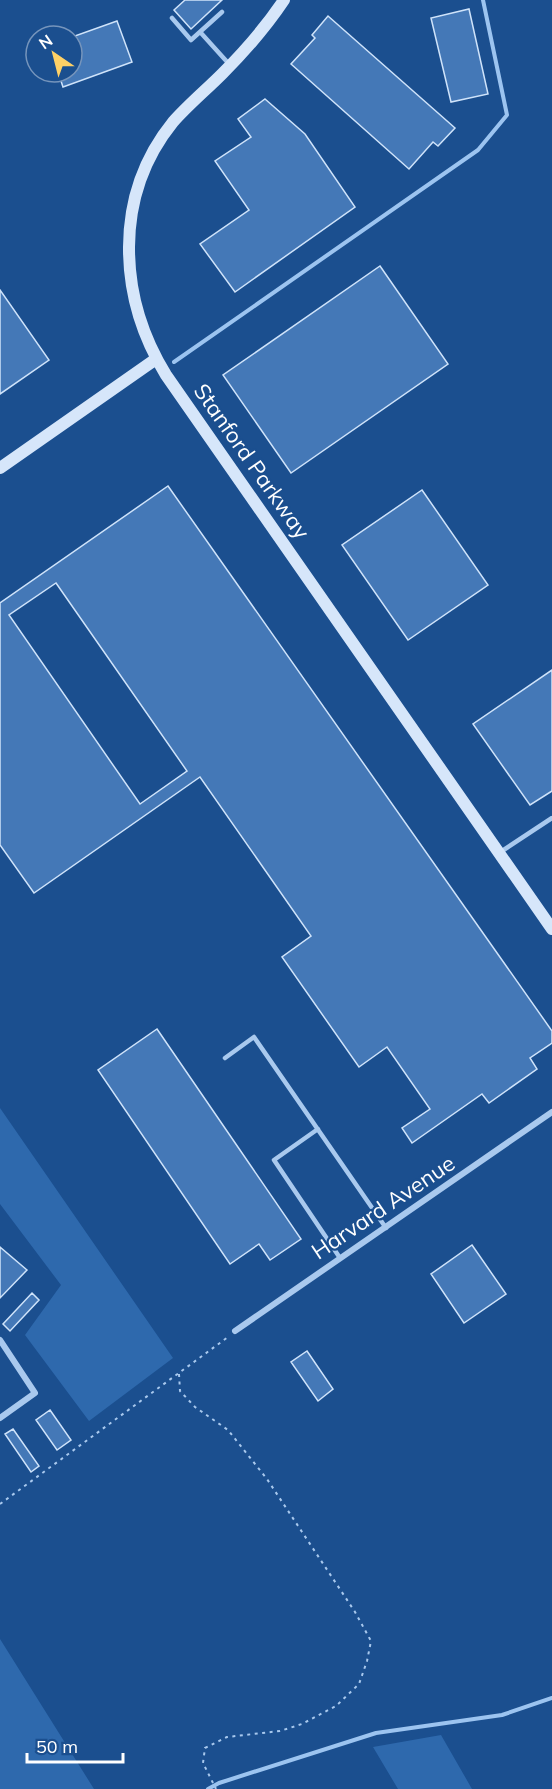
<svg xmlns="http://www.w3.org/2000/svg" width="552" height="1789" font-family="Mulish,sans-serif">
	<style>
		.green { fill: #2e69ad }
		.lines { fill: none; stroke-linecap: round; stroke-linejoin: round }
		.stream { stroke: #9cc4f0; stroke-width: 4 }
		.building { fill: #4478b7; stroke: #cfe3fa; stroke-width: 1.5; fill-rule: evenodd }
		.path { stroke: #a9c9ee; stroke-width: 2; stroke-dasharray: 3 4.5; stroke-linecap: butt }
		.lane { stroke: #a9c9ee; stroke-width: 4.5 }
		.street { stroke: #a9c9ee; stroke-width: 6 }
		.secondary { stroke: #d6e6fa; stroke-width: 12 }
		.labels { text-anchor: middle; stroke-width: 4.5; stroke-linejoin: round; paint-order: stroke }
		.street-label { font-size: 22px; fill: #fff; stroke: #1b4f8f }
	</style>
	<rect width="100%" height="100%" fill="#1b4f8f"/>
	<path class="green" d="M0 1108 173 1358 89 1421 25 1335 61 1285 0 1204Z
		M0 1639 94 1789H0Z
		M441 1735 472 1789H398L373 1747Z"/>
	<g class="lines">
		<path class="stream" d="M174 362 478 150 507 115 483 0
			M208 1789 219 1783 376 1733 502 1715 552 1698"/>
	</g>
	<path class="building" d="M185 0H222L191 29 174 10Z
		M469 9 488 94 451 102 431 18Z
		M328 16 455 128 438 146 433 142 409 169 291 64 315 38 312 35Z
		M117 21 132 62 63 87 58 72H72V37Z
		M265 99 305 134 355 207 235 292 200 244 249 210 215 161 251 137 238 119Z
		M380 266 448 364 291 473 223 375Z
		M0 290 49 360 0 394Z
		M168 486 552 1031V1043L530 1058 537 1069 489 1103 482 1094 412 1143 402 1128 430 1109 387 1047 359 1067 282 957 311 936 200 777 34 893 0 845V603ZM56 583 187 771 140 804 9 615Z
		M422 490 488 585 408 640 342 545Z
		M552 670V791L530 805 473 724Z
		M157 1029 301 1239 270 1260 259 1244 230 1264 98 1070Z
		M472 1245 506 1294 464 1323 431 1274Z
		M0 1247 27 1270 0 1298Z
		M32 1293 39 1300 10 1331 3 1324Z
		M307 1351 333 1389 318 1401 291 1362Z
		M50 1410 71 1440 57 1450 36 1420Z
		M13 1429 39 1466 31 1472 5 1434Z"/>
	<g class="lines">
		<path class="path" d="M179 1374 180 1391 195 1407 228 1430 267 1479 355 1612 371 1641 367 1661 359 1684 336 1706 302 1724 280 1731 227 1737 205 1748 203 1763 216 1789
			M0 1504 228 1337"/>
		<path class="lane" d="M172 18 191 40 222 12
			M201 33 229 64
			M499 853 552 818
			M225 1058 254 1037 386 1228
			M318 1129 274 1160 340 1258"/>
		<path class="street" d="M235 1331 552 1112
			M0 1340 35 1393 0 1418"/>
		<path class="secondary" d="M284 0C266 27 245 51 222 74 206 90 188 105 173 122 113 196 118 297 166 375L552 929
			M0 468 156 359"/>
	</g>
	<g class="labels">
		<g class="street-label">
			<text transform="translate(252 461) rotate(55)" y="8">Stanford Parkway</text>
			<text transform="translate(383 1207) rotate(-34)" y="8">Harvard Avenue</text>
		</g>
	</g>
	<g transform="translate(54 54) rotate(325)"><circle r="28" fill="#1b4f8f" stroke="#7695bc" stroke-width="1.5"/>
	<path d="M0-4.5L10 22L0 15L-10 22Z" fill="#ffd166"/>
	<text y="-9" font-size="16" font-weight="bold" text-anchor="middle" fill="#ffffff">N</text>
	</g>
	<path d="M27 1753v9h96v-9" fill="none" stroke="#ffffff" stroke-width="3"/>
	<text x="36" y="1753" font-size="18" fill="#ffffff" stroke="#1b4f8f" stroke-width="4.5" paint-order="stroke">50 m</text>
</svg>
